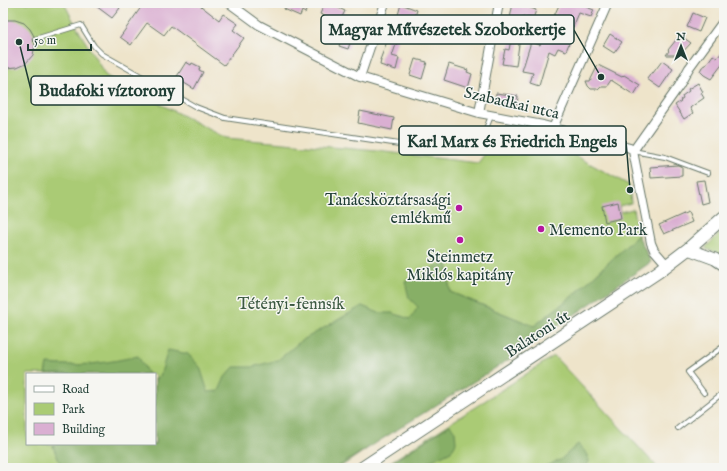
<svg xmlns="http://www.w3.org/2000/svg" width="727" height="471" font-family="'IM FELL English',serif">
	<style>
		.green { fill: #aacb74; stroke: #648454; fill-rule: evenodd }
		.forest { fill: #87af66; stroke: #53764d }
		.building { fill: #daafd2 }
		.lines { fill: none; stroke-linecap: round; stroke-linejoin: round }
		.lane-casing { stroke: #677768; stroke-width: 6 }
		.street-casing { stroke: #677768; stroke-width: 10 }
		.secondary-casing { stroke: #677768; stroke-width: 13 }
		.primary-casing { stroke: #677768; stroke-width: 14 }
		.lane { stroke: #fff; stroke-width: 4 }
		.street { stroke: #fff; stroke-width: 8 }
		.secondary { stroke: #fff; stroke-width: 11 }
		.primary { stroke: #fff; stroke-width: 12 }
		.poi-dot { fill: #b5179e; stroke: #f6f6f2; stroke-width: 1.5 }
		.labels { text-anchor: middle; stroke-width: 3; stroke-linejoin: round; paint-order: stroke }
		.street-label { font-size: 16px; fill: #1f3d34; stroke: #f6f6f2 }
		.poi-label { font-size: 16px; fill: #1f3d34; stroke: #f6f6f2; text-anchor: end }
		.park-label { font-size: 16px; fill: #3b5941; stroke: #f6f6f2 }
		.leader { fill: none; stroke: #1f3d34; stroke-width: 1.5 }
		.callout-dot { fill: #1f3d34; stroke: #f6f6f2; stroke-width: 1.5 }
		.callout { fill: #f6f6f2; stroke: #1f3d34; stroke-width: 1.5 }
		.callout-label { font-size: 17px; text-anchor: middle; font-weight: bold; fill: #1f3d34 }
	</style>
	<rect width="100%" height="100%" fill="#f6f6f2"/>
	<filter id="ink" filterUnits="userSpaceOnUse"><feTurbulence type="fractalNoise" baseFrequency=".025" numOctaves="2"/><feDisplacementMap in="SourceGraphic" scale="8" xChannelSelector="R" yChannelSelector="G"/><feConvolveMatrix kernelMatrix="1 2 1 2 8 2 1 2 1" color-interpolation-filters="sRGB"/></filter>
	<filter id="wash" filterUnits="userSpaceOnUse"><feTurbulence type="fractalNoise" baseFrequency=".012" numOctaves="4" result="noise"/><feDisplacementMap in="SourceGraphic" scale="16" xChannelSelector="R" yChannelSelector="G"/><feGaussianBlur stdDeviation="0.9" result="paint"/><feColorMatrix in="noise" values="0 0 0 0 0 0 0 0 0 0 0 0 0 0 0 0 0 1.4 0 .05"/><feComposite in="paint" operator="in"/></filter>
	<g filter="url(#wash)">
		<rect width="100%" height="100%" fill="#eee4ca"/>
		<path class="green" d="M3 3H64L76 26 106 76 226 138 377 151 478 163 493 143 574 155 629 185 631 203 619 206 620 212 633 209 638 235 575 294 534 326 450 292 447 261 445 294 535 334 339 468H3ZM27 374H155V444H27Z
			M724 229V257L720 254 706 249V247Z
			M554 356 658 468H381Z"/>
		<path class="forest" d="M638 235 651 262 513 357 336 468H62L53 447 54 444H155V379L160 376 168 350 188 354 200 367 208 392 219 391 225 377 234 367H252L278 360 301 341 362 306 379 313H392L410 319 418 307 409 298 405 281 447 261 450 292 534 326 575 294Z
			M138 356 148 374H45L47 364C78 367 108 363 138 356Z
			M450 425 455 431 456 443 451 451 416 468H383Z
			M578 444 588 455 589 462 584 468H541L560 460Z"/>
		<g id="blocks">
			<path class="building" d="M92 3H113L120 8 112 18Z
				M144 3H197L219 20 223 14 238 24 233 30 244 38 224 65 171 26 164 35 147 23 131 45 120 37Z
				M286 3H309L305 13 302 11 300 16 284 9Z
				M325 3H328L345 11 339 23 320 14Z
				M513 3H525V6L536 10 533 19 523 16 516 66 502 64 505 49 509 50 513 29H508Z
				M560 3H587L586 7 594 10 591 17 579 13 573 27 553 18Z
				M401 4 417 10 414 20 398 15Z
				M693 13 705 18 699 32 687 27Z
				M7 20H15L24 23 30 29 34 36 32 40 35 42V45L33 55 26 63 17 67 7 68 3 66V22Z
				M549 31 570 41 566 51 558 48 555 54 549 51 539 86 530 83 533 73 522 71 531 42 540 45 545 34 547 35Z
				M343 34 352 37 348 49 339 46Z
				M610 34 622 42 614 53 603 46Z
				M680 35 691 43 679 56 675 55H666L669 51 668 50Z
				M389 36 398 39 392 56 399 58 396 70 380 65 381 60H380Z
				M724 50V62L711 79 704 75 700 71 702 67 706 65 713 55 717 58Z
				M415 59 427 62 422 79 410 75Z
				M662 61 673 69 660 88 647 79 652 72 653 73Z
				M186 62 191 65 192 63 200 67 199 70 203 72 194 89 176 78Z
				M449 64 468 70 467 72 472 74 468 88 444 80Z
				M598 65 622 77 624 75 640 85 634 95 611 80 607 86H601L598 89H591L588 86 586 81H590Z
				M698 83 703 92 701 93 704 98 691 107 690 108 693 113 684 119 675 105 681 101 680 100 683 98 682 96 689 91 688 89Z
				M496 93 518 96 517 105 495 102Z
				M360 111 394 118 392 130 358 123Z
				M678 165 682 167V176L651 178 650 167Z
				M704 180 708 202 701 204 696 181Z
				M618 202 621 218 605 222 602 206Z
				M688 212 692 222 664 234 659 225Z"/>
		</g>
	</g>
	<g filter="url(#ink)">
		<use href="#blocks" fill-opacity="0" stroke="#677768" stroke-width="1"/>
		<g class="lines">
			<defs>
				<path id="lane" d="M35 39 81 25 94 46 102 54 196 107 225 118 446 151C475 149 481 144 491 116
					M633 151 665 157 708 173
					M704 393 688 372 724 346
					M678 428 724 392"/>
				<path id="street" d="M229 3 259 25 360 77 479 113 543 125 630 148 633 151 651 243 654 250 667 265
					M360 77 385 3
					M479 113 499 3
					M553 128 608 3
					M633 151 679 86 689 68 724 20"/>
				<path id="secondary" d="M688 249 715 259 724 265"/>
				<path id="primary" d="M362 468 658 272 688 249 724 217"/>
			</defs>
			<use href="#lane" class="lane-casing"/>
			<use href="#street" class="street-casing"/>
			<use href="#secondary" class="secondary-casing"/>
			<use href="#primary" class="primary-casing"/>
			<use href="#lane" class="lane"/>
			<use href="#street" class="street"/>
			<use href="#secondary" class="secondary"/>
			<use href="#primary" class="primary"/>
		</g>
	</g>
	<g class="poi-dot">
		<circle cx="459" cy="208" r="4"/>
		<circle cx="541" cy="229" r="4"/>
		<circle cx="460" cy="240" r="4"/>
	</g>
	<g class="labels">
		<g class="street-label">
			<text transform="translate(512 102) rotate(13)" y="6">Szabadkai utca</text>
			<text transform="translate(537 333) rotate(-33)" y="6">Balatoni út</text>
		</g>
		<g class="poi-label">
			<text x="451" y="205">Tanácsköztársasági<tspan x="451" dy="18">emlékmű</tspan></text>
			<text x="549" y="235" text-anchor="start">Memento Park</text>
			<text x="460" y="262" text-anchor="middle">Steinmetz<tspan x="460" dy="18">Miklós kapitány</tspan></text>
		</g>
		<g class="park-label">
			<text x="291" y="309">Tétényi-fennsík</text>
		</g>
	</g>
	<path class="leader" d="M601 77L574 30M19 42L31 90M630 190L626 141"/>
	<g class="callout-dot">
		<circle cx="601" cy="77" r="4"/>
		<circle cx="19" cy="42" r="4"/>
		<circle cx="630" cy="190" r="4"/>
	</g>
	<g class="callout">
		<rect x="321" y="15" width="253" height="29" rx="4"/>
		<rect x="31" y="76" width="152" height="29" rx="4"/>
		<rect x="399" y="126" width="227" height="29" rx="4"/>
	</g>
	<g class="callout-label">
		<text x="447" y="35">Magyar Művészetek Szoborkertje</text>
		<text x="107" y="96">Budafoki víztorony</text>
		<text x="512" y="147">Karl Marx és Friedrich Engels</text>
	</g>
	<rect width="727" height="471" fill="none" stroke="#f6f6f2" stroke-width="16"/>
	<rect x="26" y="373" width="130" height="72" fill="#f6f6f2" stroke="#a0aca6"/>
	<rect x="34" y="386" width="20" height="6" fill="#ffffff" stroke="#a0aca6"/>
	<text x="62" y="393" font-size="12" fill="#1f3d34">Road</text>
	<rect x="34" y="403" width="20" height="12" fill="#aacb74" stroke="#a0aca6"/>
	<text x="62" y="413" font-size="12" fill="#1f3d34">Park</text>
	<rect x="34" y="423" width="20" height="12" fill="#daafd2" stroke="#a0aca6"/>
	<text x="62" y="433" font-size="12" fill="#1f3d34">Building</text>
	<g transform="translate(681 46)" stroke="#f6f6f2" stroke-width="3" paint-order="stroke">
	<path d="M0-3L7 15L0 10L-7 15Z" fill="#1f3d34"/>
	<text y="-6" font-size="11" font-weight="bold" text-anchor="middle" fill="#1f3d34">N</text>
	</g>
	<path d="M28 44v6h63v-6" fill="none" stroke="#1f3d34" stroke-width="2"/>
	<text x="34" y="44" font-size="12" fill="#1f3d34" stroke="#f6f6f2" stroke-width="3" paint-order="stroke">50 m</text>
</svg>
